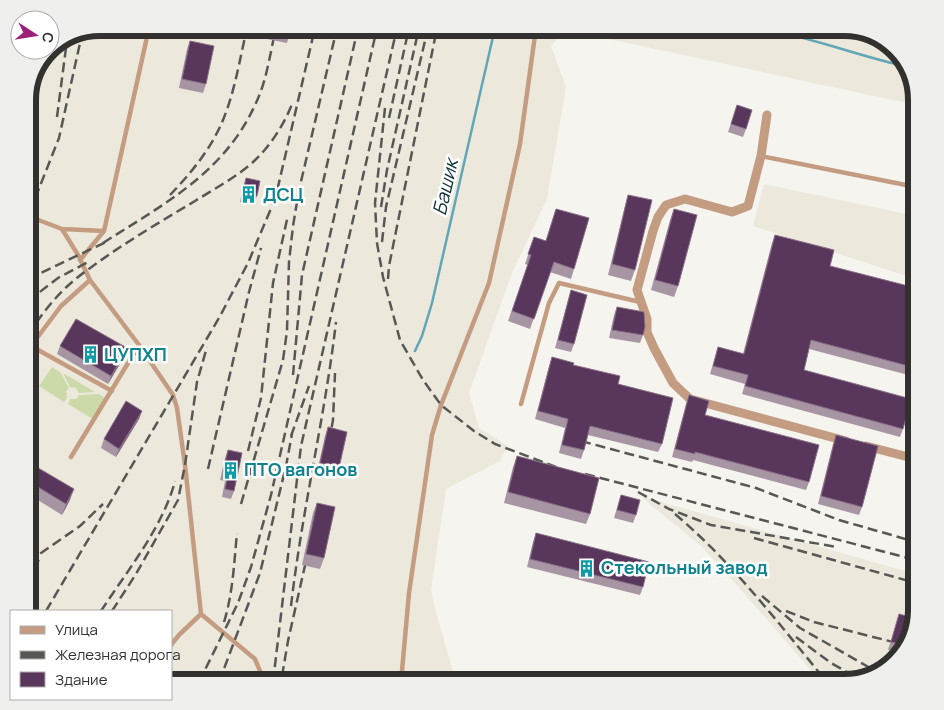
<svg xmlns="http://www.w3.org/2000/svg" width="944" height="710" font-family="Manrope,sans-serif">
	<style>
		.built { fill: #ece8db }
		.green { fill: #ccdaa9 }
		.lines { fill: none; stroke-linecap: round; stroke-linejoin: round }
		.stream { stroke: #61a6b7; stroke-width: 2.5 }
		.service { stroke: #c39c81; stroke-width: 4.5 }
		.minor { stroke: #c39c81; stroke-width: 9 }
		.rail { stroke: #585754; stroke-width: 2.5; stroke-dasharray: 10 5; stroke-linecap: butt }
		.wall { fill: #a795a4 }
		.shaded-wall { fill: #886f87 }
		.building { fill: #59365b; stroke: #886f87 }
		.labels { text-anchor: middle; stroke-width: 5; stroke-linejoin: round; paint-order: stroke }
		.culture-label { font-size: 18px; font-weight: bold; fill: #0d838f; stroke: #fff; text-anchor: start }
		.water-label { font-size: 19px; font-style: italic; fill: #0c2f37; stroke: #fff }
		.rim { fill: none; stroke: #32312f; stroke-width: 6 }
	</style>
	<rect width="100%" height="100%" fill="#f5f4ee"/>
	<path class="built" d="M100 28H844L888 43 909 68 916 105 567 30 551 46 566 87 547 199 512 273 469 393 479 428 508 446 500 461 446 489 431 590 436 612 456 682H171V611H28V95L52 46Z
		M764 184 916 216V279L753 226Z
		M640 496 916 574V610L901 654 876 675 844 682H821L737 585 701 546Z"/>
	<path class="green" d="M52 367 60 372 69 388 66 391 67 398 64 402 39 386Z
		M63 373 95 392 79 393 76 388 70 387Z
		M99 394 105 398 93 419 68 404 70 399H76L79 395Z"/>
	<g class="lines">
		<path class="stream" d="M757 28C809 36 857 56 908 67
			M415 351 422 336 432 303 495 28"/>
		<path class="service" d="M147 34 160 28
			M28 135 41 67
			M761 156 916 187
			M28 216 62 229
			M104 231 62 229 78 255 90 280 139 345 173 395 177 408 185 465 201 614 255 659 260 671 258 682
			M80 260 104 231 149 28
			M90 280 61 306 31 346 112 391
			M28 353 32 346
			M521 404 549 303 559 283 640 302
			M71 457 139 345
			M171 645 179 635 201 614
			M401 682 409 593 432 435 441 405 489 283 520 144 536 28"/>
		<path class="minor" d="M767 115 761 156 748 206 732 212 685 199 666 205 658 217 653 231 637 290 647 319V332L654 348 673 383 690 399 846 441
			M866 446 916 459"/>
		<path class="rail" d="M385 108 375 203 377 243 383 277 400 340 423 380 441 405 474 431 495 444 556 467
			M57 117 67 40
			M389 118 409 28
			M170 195C191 173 211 149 223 120 235 91 240 58 247 28
			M274 204 315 28
			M381 207 387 170 419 28
			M28 211 36 196 59 138 82 34
			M382 242 386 207 428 28
			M103 243C164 204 224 173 255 105 267 81 270 53 276 28
			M28 279 108 241
			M388 279 389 266 437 28
			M28 301 58 278 90 261
			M28 335C44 310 62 288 86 271 121 245 158 223 195 201 214 189 235 178 252 163 269 148 284 125 292 104
			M293 375 302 275 358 28
			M291 436 309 386
			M581 441 756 488 839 520 916 542
			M329 442 333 420 335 373
			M248 451 261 398 273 283 288 215
			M208 469 249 292 261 248
			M585 474 916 560
			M638 492 669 509 711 525 837 547
			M241 504 283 360 287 331 289 262 293 226 299 190 337 28
			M675 514C733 563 779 624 827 682
			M754 538 916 583
			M28 562 80 526 103 504
			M28 573 39 560
			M762 596 800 628 879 673
			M291 606C302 510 325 417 336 322
			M46 611 219 318 248 263 275 199
			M101 611C127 571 163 527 175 481
			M112 611 136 574 178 500 185 465 197 382 207 347
			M786 611 814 622 905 645
			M224 622C233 593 234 563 237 533
			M796 637 831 663 859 679
			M282 676 288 641 306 561
			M656 678 746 682
			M199 682 238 603 251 567 271 495 377 28
			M219 682 260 573 286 466 292 434
			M273 682 301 446 397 28"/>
	</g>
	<path class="wall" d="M228 28H291L287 43 227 31Z
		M190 41 206 84 203 93 179 88 187 49Z
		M737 105 746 129 743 137 728 132Z
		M246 178 257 196 254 204 240 202 243 186Z
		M628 195 635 270 631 281 608 275 625 206Z
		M556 209 574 269 571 279 550 272 530 329 508 321 528 265 525 264 534 237 546 241Z
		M674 209 678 286 674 297 651 290 670 220Z
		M775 235 830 266 916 288V377L809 349 804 370 903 429 900 437 742 394 745 384 710 374 718 347 743 354 772 243Z
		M571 290 574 344 571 352 555 348Z
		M617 307 643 335 640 343 609 338 614 315Z
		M60 346 127 348 124 357 108 384 57 354Z
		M552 357 573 365 618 384 662 444 658 452 588 435 584 450 581 459 559 453 565 428 535 419 549 366Z
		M689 395 705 415 809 482 806 490 693 460 692 462 672 457 686 404Z
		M142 411 139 419 116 457 101 448 104 439Z
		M328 427 339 468 336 476 317 472 325 436Z
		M836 435 862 507 859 515 818 504 833 444Z
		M228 450 234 491 231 499 222 497 225 481 220 480 225 458Z
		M517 456 590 514 586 524 504 503 513 467Z
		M28 462 70 500 62 515 28 494Z
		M621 495 636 515 633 523 614 518Z
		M317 503 324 558 320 569 302 565 313 513Z
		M536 533 643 587 640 595 527 567 533 542Z
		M899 614 914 618 902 653 888 650Z"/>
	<path class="shaded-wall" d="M127 348 124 357 108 384 111 376Z
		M142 411 139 419 116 457 119 449Z
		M74 489 70 500 62 515 66 504Z"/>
	<path class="building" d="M252 28H291L290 35Z
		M190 41 214 46 206 84 182 79Z
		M737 105 752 110 746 129 731 124Z
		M246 178 260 181 257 196 243 194Z
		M628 195 652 200 635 270 612 264Z
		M556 209 589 218 574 269 554 262 534 319 512 311 531 255 528 254 534 237 546 241Z
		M674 209 697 215 678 286 655 280Z
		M775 235 834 250 830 266 916 288V368L811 340 804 370 911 399 903 429 745 386 748 375 713 366 718 347 744 354Z
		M571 290 587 295 574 344 558 340Z
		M617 307 644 312 645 327 643 335 612 330Z
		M76 319 127 348 111 376 60 346Z
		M552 357 574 363 573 365 620 376 618 384 673 398 662 444 590 426 584 450 562 445 568 419 538 411Z
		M689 395 709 401 705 415 819 445 809 482 695 452V454L675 449Z
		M126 401 142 411 119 449 104 439Z
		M328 427 347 432 339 468 320 463Z
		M836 435 878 446 862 507 821 496Z
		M228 450 242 453 234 491 225 489 228 473 223 472Z
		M517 456 599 478 590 514 508 492Z
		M28 462 74 489 66 504 28 481Z
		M621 495 640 500 636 515 617 510Z
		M317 503 335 507 324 558 306 554Z
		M536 533 649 562 643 587 530 559Z
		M899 614 914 618 904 645 891 642Z"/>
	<defs>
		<symbol id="building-bare" viewBox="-9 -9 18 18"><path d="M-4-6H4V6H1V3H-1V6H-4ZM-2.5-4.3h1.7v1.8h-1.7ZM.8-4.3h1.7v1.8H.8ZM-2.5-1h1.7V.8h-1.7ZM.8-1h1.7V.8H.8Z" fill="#0f9aa8" stroke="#fff" stroke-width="2.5" paint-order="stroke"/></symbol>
	</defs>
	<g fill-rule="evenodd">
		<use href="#building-bare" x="236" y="182" width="25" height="25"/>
		<use href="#building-bare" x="78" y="342" width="25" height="25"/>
		<use href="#building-bare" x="218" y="458" width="25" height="25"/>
		<use href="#building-bare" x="574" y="556" width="25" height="25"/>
	</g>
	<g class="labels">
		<g class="culture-label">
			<text x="263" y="201">ДСЦ</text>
			<text x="104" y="361">ЦУПХП</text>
			<text x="244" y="476">ПТО вагонов</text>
			<text x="601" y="574">Стекольный завод</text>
		</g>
		<g class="water-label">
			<text transform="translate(445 187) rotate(-77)" y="7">Башик</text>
		</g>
	</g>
	<path d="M0 0H944V710H0ZM100 36H844A64 64 0 0 1 908 100V610A64 64 0 0 1 844 674H100A64 64 0 0 1 36 610V100A64 64 0 0 1 100 36Z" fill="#efefee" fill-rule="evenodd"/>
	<path class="rim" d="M100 36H844A64 64 0 0 1 908 100V610A64 64 0 0 1 844 674H100A64 64 0 0 1 36 610V100A64 64 0 0 1 100 36Z"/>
	<rect x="10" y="610" width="162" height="90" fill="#ffffff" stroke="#adadac"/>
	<rect x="20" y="626" width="25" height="8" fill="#c39c81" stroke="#adadac"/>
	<text x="55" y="635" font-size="15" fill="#32312f">Улица</text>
	<rect x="20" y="651" width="25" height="8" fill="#585754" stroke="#adadac"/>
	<text x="55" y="660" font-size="15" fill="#32312f">Железная дорога</text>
	<rect x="20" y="672" width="25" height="15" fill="#59365b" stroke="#adadac"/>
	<text x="55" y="685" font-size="15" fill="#32312f">Здание</text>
	<g transform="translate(35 35) rotate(102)"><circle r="24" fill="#ffffff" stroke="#adadac"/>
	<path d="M0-4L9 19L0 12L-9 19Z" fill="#9d2177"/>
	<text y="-8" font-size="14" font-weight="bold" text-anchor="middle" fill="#32312f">С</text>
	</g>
</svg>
